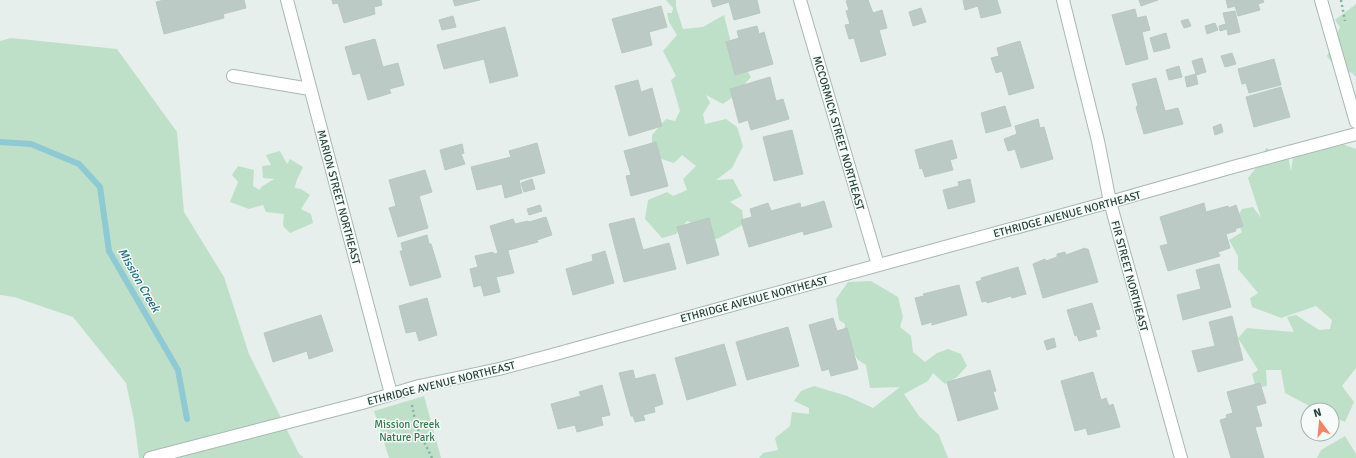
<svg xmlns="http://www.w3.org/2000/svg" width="1356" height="458" font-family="Signika,sans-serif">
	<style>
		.green { fill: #bfe0c8 }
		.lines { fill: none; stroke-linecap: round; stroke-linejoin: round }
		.stream { stroke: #8ec9d4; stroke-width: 6 }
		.building { fill: #bbcac4; stroke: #b8c9c2 }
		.minor-casing { stroke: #a8b8b2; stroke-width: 14 }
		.path { stroke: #86b3a5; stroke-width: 2.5; stroke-dasharray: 2 3; stroke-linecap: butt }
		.minor { stroke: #fff; stroke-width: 12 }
		.labels { text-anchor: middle; stroke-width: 3; stroke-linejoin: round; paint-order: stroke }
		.street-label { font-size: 11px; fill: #24423a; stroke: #f7fbf9 }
		.park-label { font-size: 11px; fill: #2d7a4b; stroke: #f7fbf9 }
		.water-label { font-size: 12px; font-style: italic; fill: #1c6f80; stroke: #f7fbf9 }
	</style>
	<rect width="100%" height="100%" fill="#e6efeb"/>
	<path class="green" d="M666 0H676V7L683 29 703 27 724 15 732 47 751 77 734 96 723 104 706 95 710 103 703 114 705 124 726 119 737 127 743 146 732 168 716 180 733 179 742 196 730 202 742 210 744 224 719 238 710 240 704 228 687 221 676 234 662 238 645 219 648 200 667 192 673 196 687 190 683 179 696 166 682 155 674 163 652 156V135L666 119 675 121 680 111 671 80 676 76 663 51 677 35 669 22 667 13H672L673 8Z
		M1356 4V77L1352 73 1335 67 1327 56 1340 27 1335 20Z
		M11 38 117 49 177 132 184 212 224 277 249 354 299 454 304 458H139L134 420 126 383 73 317 14 297 0 295V41Z
		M1323 137 1356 149V368L1342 386 1354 402 1345 422 1332 416V410H1317L1285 393 1281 370H1266L1267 386 1256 388 1252 374 1258 370 1238 338 1247 328 1294 332 1287 317 1296 315 1319 330 1330 329 1332 320 1316 306 1281 318 1252 307 1250 298 1258 293 1238 269V256L1229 240 1242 232 1236 219 1242 209 1253 207 1261 218 1248 178 1259 164 1266 148 1288 156 1291 171 1293 157 1300 143Z
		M280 151 287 164 290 159 303 167 296 182 295 188 301 189 310 195 301 209 311 214 313 223 290 233 283 226 284 214 266 212 263 205 249 209 230 202 238 182 232 175 238 166 254 170 253 186 260 190 261 187 274 179 263 178 262 166 271 165 266 155Z
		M871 281 898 297 903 317 900 327 911 336 913 352 925 362 937 353 948 349 961 354 967 366 957 377 945 384 933 373 928 381 904 394 919 416 939 435 948 458H759L763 453 778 450 775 438 790 426 792 412 809 414V408L794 401 801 391 814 386 847 396 873 408 900 387 870 388 866 365 858 360 844 337 845 324 839 320 836 299 848 282Z
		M424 396 441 458H389L374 411Z
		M1345 436 1356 454V458H1317L1321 450Z"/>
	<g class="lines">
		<path class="stream" d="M0 142 31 144 79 164 100 187 109 251 178 370 187 419"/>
	</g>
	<path class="building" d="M164 0H244L246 8 223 14 224 18 164 34 156 2Z
		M332 0H381L382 5 374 7 375 14 344 23 338 3 333 4Z
		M453 0H480L455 6Z
		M711 0H757L760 13 734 20 729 2 713 7Z
		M848 0H868L873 13 882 10 887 28 879 30 886 55 861 62 854 38 849 39 845 25 850 24 846 11 849 10 846 1Z
		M963 0H997L1001 13 981 18 978 6 965 10Z
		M1139 0H1158L1141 6Z
		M1226 0H1263L1264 2 1258 4 1260 10 1238 16 1235 6 1228 8Z
		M661 6 667 27 649 32 652 45 622 53 612 19Z
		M921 8 926 22 913 26 909 12Z
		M1135 9 1137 18 1146 16 1150 30 1142 32 1148 59 1126 65 1112 15Z
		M1235 11 1240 32 1228 35 1227 29 1220 31 1219 26 1226 24 1223 13Z
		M453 16 456 27 442 30 439 20Z
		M1188 19 1191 26 1184 28 1181 21Z
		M1215 23 1218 30 1207 34 1205 26Z
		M757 26 759 34 764 32 773 64 735 75 726 42 739 38 737 31Z
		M505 27 518 76 490 83 484 59 444 69 437 45Z
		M1166 33 1170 48 1154 52 1150 38Z
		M375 39 383 67 398 63 404 85 389 89 391 93 368 100 360 73 353 75 345 47Z
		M1020 41 1034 88 1009 95 1002 71 996 73 991 58 999 56 997 48Z
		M1232 53 1236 64 1225 67 1221 56Z
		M1202 58 1206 72 1196 75 1198 84 1187 87 1185 77 1196 74 1192 61Z
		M1274 59 1281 85 1249 93 1246 83 1242 84 1238 69Z
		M1179 66 1182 77 1169 80 1166 70Z
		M770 77 776 101 783 99 789 119 751 130 748 120 739 123 730 89Z
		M1156 78 1165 111 1178 108 1183 124 1144 134 1136 107 1138 105 1132 84Z
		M638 80 641 92 652 88 662 126 629 136 615 86Z
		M1281 87 1290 117 1254 127 1246 97Z
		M1005 106 1011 126 986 133 981 113Z
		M1038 119 1040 128 1044 127 1053 159 1021 168 1015 149 1008 151 1004 139 1017 134 1015 126Z
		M1221 124 1223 132 1215 135 1213 127Z
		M792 130 803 174 774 181 763 137Z
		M952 140 957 158 950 160 953 170 925 177 922 168 920 169 915 150Z
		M656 142 668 186 631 196 626 176 631 175 624 151Z
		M537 143 545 173 519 180 522 193 505 198 502 184 477 190 471 167 511 157 509 151Z
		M462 144 464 153 461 154 465 164 445 170 440 150Z
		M425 170 432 192 419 196 428 228 398 237 389 208 396 206 389 180Z
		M532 179 535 189 524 192 521 183Z
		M970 179 975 202 948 209 943 190 959 186 958 182Z
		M824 201 832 227 804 235 803 231 749 247 741 220 752 217 750 209 768 203 771 211 800 203 801 208Z
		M1204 203 1206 212 1228 206 1229 208 1236 205 1243 226 1235 229 1236 231 1226 234 1230 248 1218 252 1220 256 1168 271 1160 246 1168 244 1160 217Z
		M540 205 542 211 529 215 527 209Z
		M546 217 552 235 537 240 538 242 498 253 490 226 513 219 515 224 528 221 529 222Z
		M634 218 643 250 669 243 676 269 624 282 609 224Z
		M709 218 719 255 687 264 677 227Z
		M427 235 429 244H431L441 277 410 286 400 251H403L401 243Z
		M1085 248V249H1088L1098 282 1043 298 1033 264 1045 259 1046 261 1057 257V254L1065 252 1066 255Z
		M508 251 514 273 496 277 500 292 484 296 481 285 474 287 470 269 478 267 475 256 493 252 494 254Z
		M605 251 614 283 573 295 566 269 593 261 592 255Z
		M1219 264 1231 307 1183 320 1177 295 1201 289 1196 270Z
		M1018 267 1026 294 1012 298 1011 296 987 303V301L982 302 976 282 982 280 981 278Z
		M959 285 967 315 932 325V322L922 325 915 298 924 296 923 294Z
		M427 298 437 335 419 341 416 331 406 333 399 306Z
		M1092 303 1100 329 1095 330 1097 336 1079 341 1077 335 1075 336 1067 310Z
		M321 315 333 351 309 359 307 351 273 362 264 333Z
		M1232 316 1243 360 1198 372 1192 351 1215 346 1209 322Z
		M833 318 837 331 847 328 858 369 831 376 829 369 822 371 809 325Z
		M788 327 799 366 747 380 736 342Z
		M1054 338 1056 347 1047 350 1044 341Z
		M724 344 736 385 687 400 675 358Z
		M633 370 635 379 655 374 663 404 654 407 655 412 643 415 645 420 635 422 633 416H631L619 373Z
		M990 370 996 391 993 392 998 409 958 421 947 382Z
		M1093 372 1101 400 1106 398 1109 406 1113 404 1120 427 1088 435 1086 428 1075 431 1061 381Z
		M1260 383 1266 403 1256 406 1262 426 1255 427 1264 458H1231L1220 420 1227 418 1226 415 1233 413 1227 392Z
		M602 385 610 415 601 417 603 425 577 432 575 425 558 429 551 404 581 396 579 392Z"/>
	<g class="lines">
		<defs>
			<path id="minor" d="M287 0 391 394
				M800 0 878 265
				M1063 0 1098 141 1110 202 1181 458
				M1321 0 1356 122
				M233 76 310 89
				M150 458 362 403 419 386 499 369 552 355 758 298 1110 202 1233 167 1356 134"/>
		</defs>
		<use href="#minor" class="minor-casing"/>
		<path class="path" d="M1341 0 1345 21
			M412 405 416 425 432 458"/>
		<use href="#minor" class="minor"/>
	</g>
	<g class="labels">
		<g class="street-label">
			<text transform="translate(839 133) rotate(74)" y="4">MCCORMICK STREET NORTHEAST</text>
			<text transform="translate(339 197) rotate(75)" y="4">MARION STREET NORTHEAST</text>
			<text transform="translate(1067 214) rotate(-15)" y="4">ETHRIDGE AVENUE NORTHEAST</text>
			<text transform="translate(1130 276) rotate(75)" y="4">FIR STREET NORTHEAST</text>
			<text transform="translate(754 299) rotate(-15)" y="4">ETHRIDGE AVENUE NORTHEAST</text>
			<text transform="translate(441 383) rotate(-14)" y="4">ETHRIDGE AVENUE NORTHEAST</text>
		</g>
		<g class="park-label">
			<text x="407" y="428">Mission Creek<tspan x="407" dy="13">Nature Park</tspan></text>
		</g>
		<g class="water-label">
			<text transform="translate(139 280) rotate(60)" y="4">Mission Creek</text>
		</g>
	</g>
	<g transform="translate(1320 422) rotate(344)"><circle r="19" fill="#f7fbf9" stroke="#a3b1ad"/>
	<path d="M0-3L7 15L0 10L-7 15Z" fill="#f4845f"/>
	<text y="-6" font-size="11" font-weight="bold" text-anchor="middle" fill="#24423a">N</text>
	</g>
</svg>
